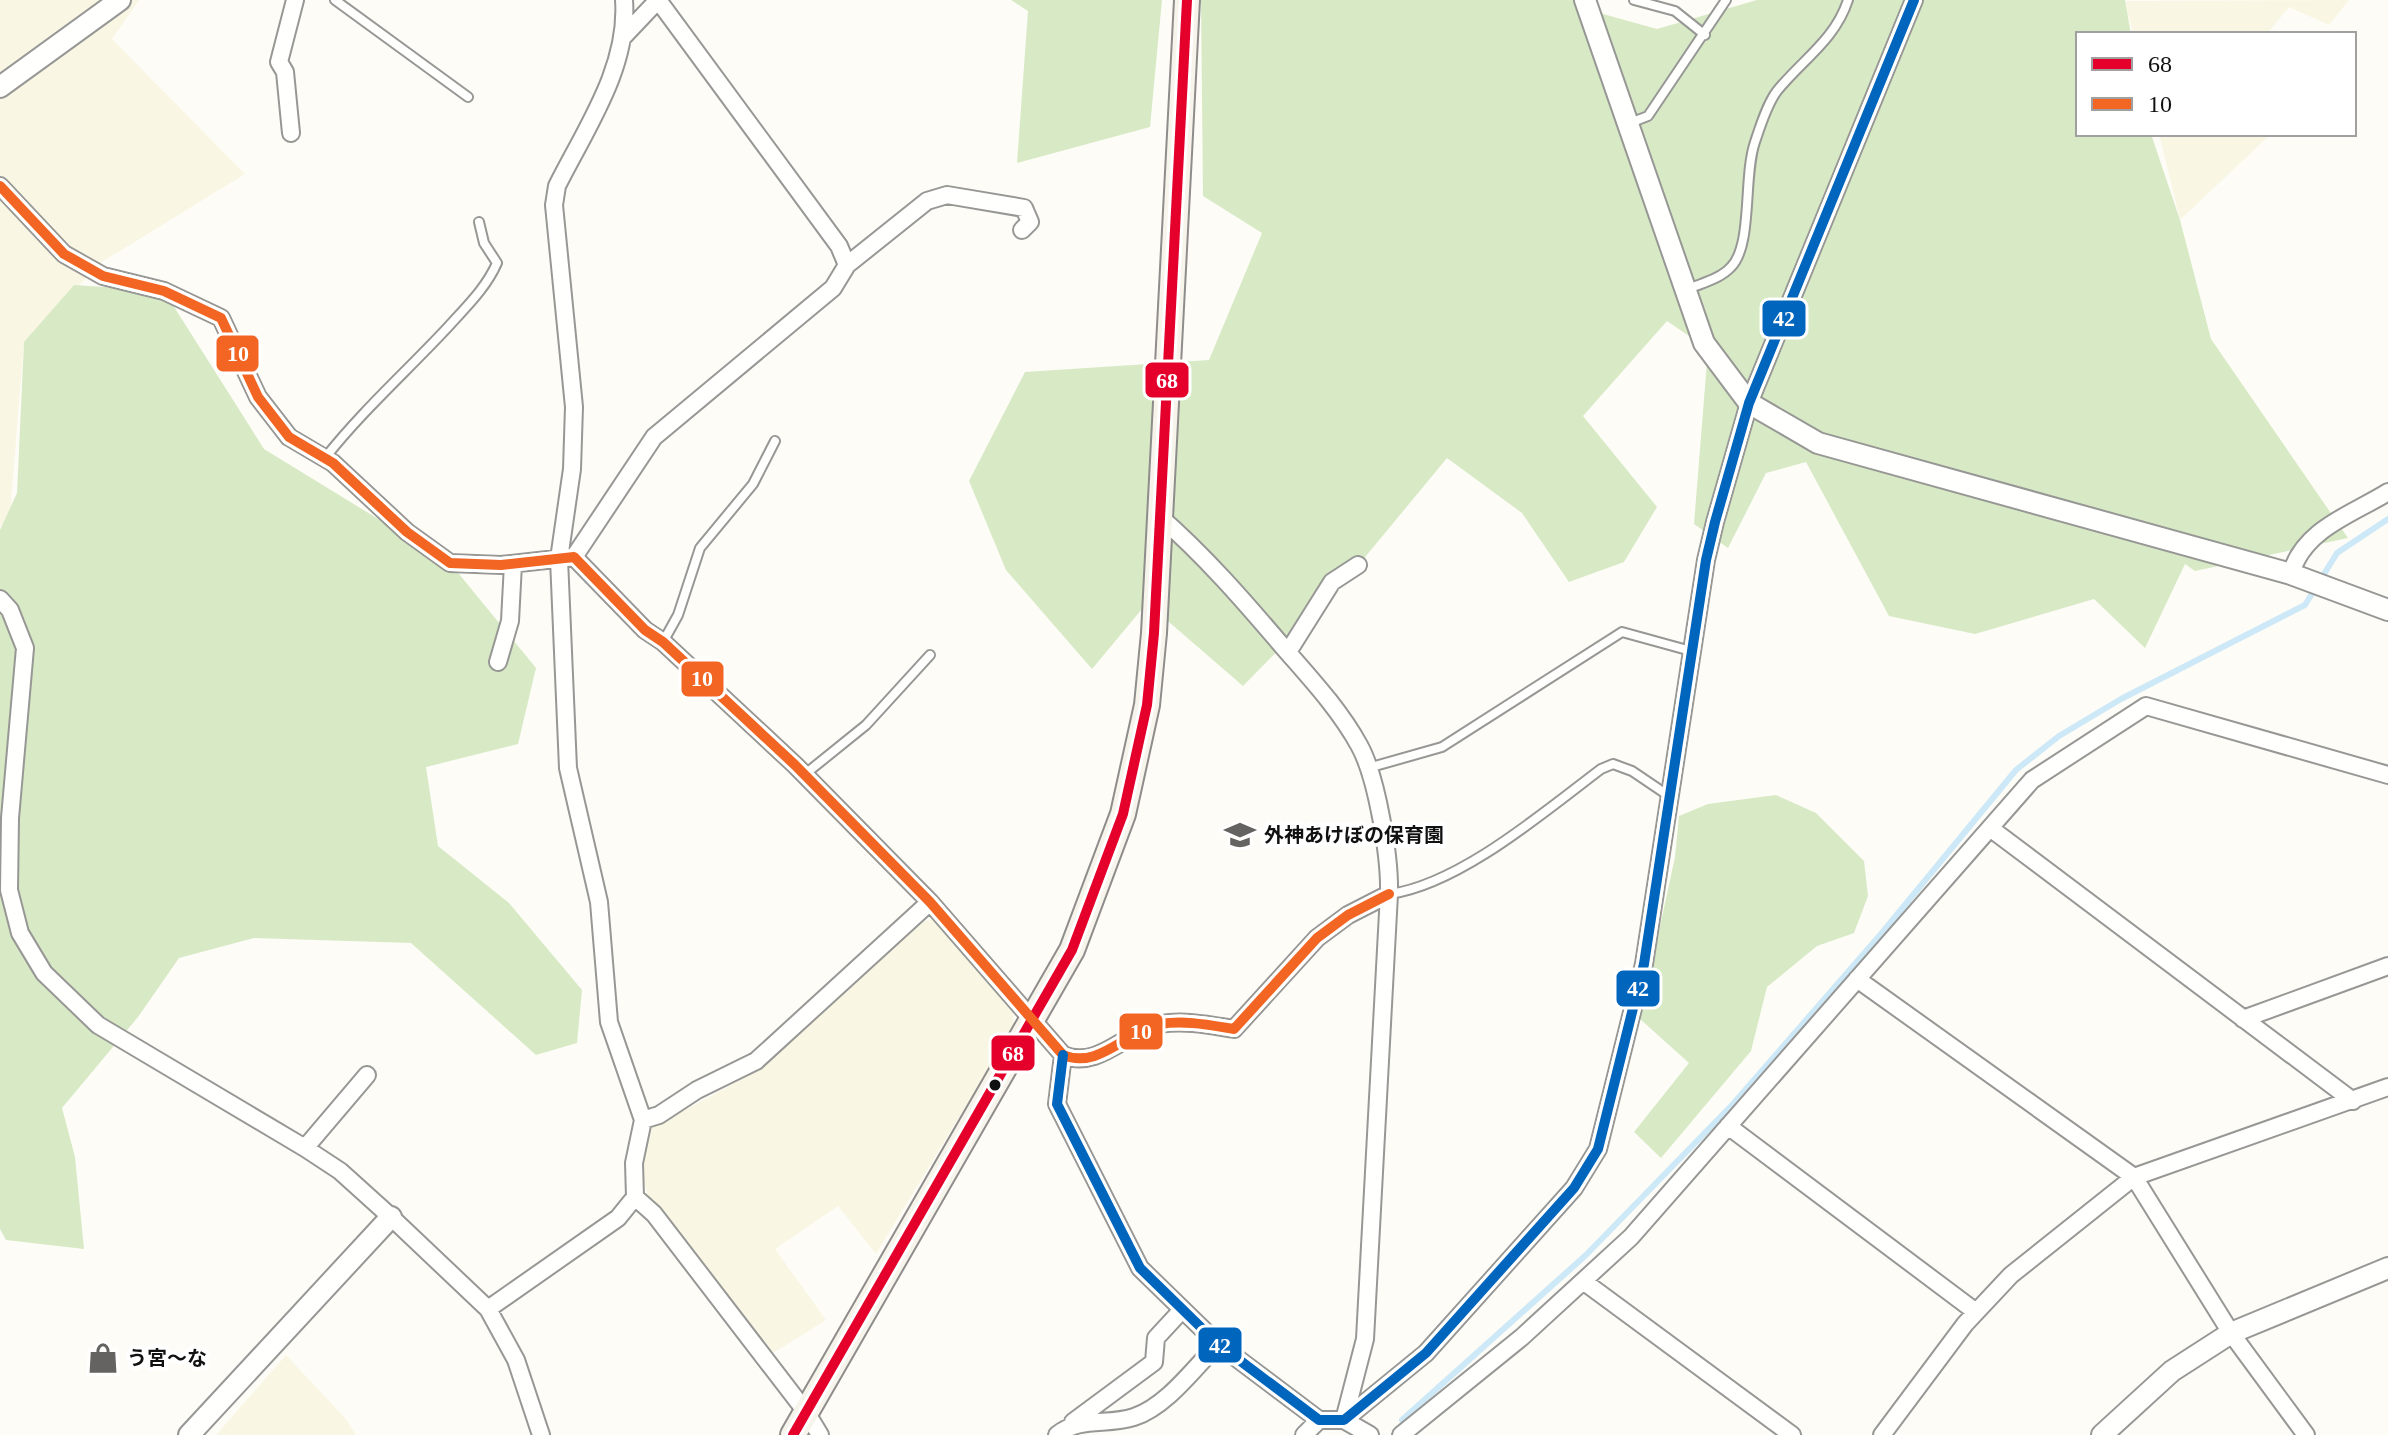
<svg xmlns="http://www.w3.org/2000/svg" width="2388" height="1435" font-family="'Times New Roman','Noto Sans JP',serif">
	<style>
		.farmland { fill: #f9f7e4 }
		.forest { fill: #d8eac5 }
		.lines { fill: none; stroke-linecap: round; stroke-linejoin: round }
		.stream { stroke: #cde8f7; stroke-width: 6 }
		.service-casing { stroke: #979795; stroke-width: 12 }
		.minor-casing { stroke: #979795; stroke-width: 20 }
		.tertiary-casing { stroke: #979795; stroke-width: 24 }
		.secondary-casing { stroke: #8e8d8b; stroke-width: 28 }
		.service { stroke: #fffffe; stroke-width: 8 }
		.minor { stroke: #fffffe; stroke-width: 16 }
		.tertiary { stroke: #fffffe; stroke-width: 20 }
		.secondary { stroke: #f6f4eb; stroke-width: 24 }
		.bus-1-casing { stroke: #fff; stroke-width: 16 }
		.bus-2-casing { stroke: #fff; stroke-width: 16 }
		.bus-3-casing { stroke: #fff; stroke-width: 16 }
		.bus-1 { stroke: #e4002b; stroke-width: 10 }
		.bus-2 { stroke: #f26522; stroke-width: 10 }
		.bus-3 { stroke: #0065bd; stroke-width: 10 }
		.bus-dot { fill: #111; stroke: #fff; stroke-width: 3 }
		.labels { text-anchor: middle; stroke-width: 8; stroke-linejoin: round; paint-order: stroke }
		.poi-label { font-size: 20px; font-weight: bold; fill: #111; stroke: #fff; text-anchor: start }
		.line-badge { stroke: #fff; stroke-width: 3 }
		.badge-label { font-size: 22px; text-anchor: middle; font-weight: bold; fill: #fff }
	</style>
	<rect width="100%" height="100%" fill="#fdfcf7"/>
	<path class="farmland" d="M0 0H139L112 39 245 174 102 262 24 342 10 514 0 527Z
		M2349 0 2329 25 2289 7 2267 34H2133L2125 1Z
		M2159 134H2271L2180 220Z
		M932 919 1013 1009 1014 1027 876 1254 838 1206 775 1249 826 1320 770 1355 686 1241 650 1201 641 1174 648 1130 759 1070 918 923Z
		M286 1355 346 1419 356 1435H216Z"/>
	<path class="forest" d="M1011 0H1162L1150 127 1017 163 1028 11Z
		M1201 0H1578L1596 12 1657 29 1757 0H2125L2131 34H2078V134H2151L2180 220 2211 339 2348 538 2195 571 2185 564 2145 648 2094 599 1975 634 1889 616 1806 462 1766 473 1728 548 1694 524 1708 349 1667 321 1583 416 1657 507 1624 562 1569 582 1522 513 1447 458 1342 585 1243 686 1147 603 1092 669 1006 570 969 481 1025 372 1209 360 1262 233 1203 196Z
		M74 285 164 291 264 449 450 563 536 668 518 744 426 767 438 846 509 903 582 990 577 1043 536 1055 411 943 254 938 179 958 138 1017 62 1108 75 1157 84 1249 6 1240 0 1229V530L17 493 24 342Z
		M1776 795 1816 813 1864 861 1868 896 1854 933 1817 946 1767 987 1751 1051 1661 1158 1634 1132 1689 1063 1640 1019 1675 857 1679 816 1708 804Z"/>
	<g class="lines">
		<path class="stream" d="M1402 1420 1586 1255 1733 1104 1881 934 2016 770 2059 736 2121 699 2305 605 2337 553 2388 519"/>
		<defs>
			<path id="service" d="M335 0 468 97
				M1634 0 1675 11 1705 35
				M1630 123 1648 116 1726 0
				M1688 289C1702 283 1720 279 1731 267 1753 245 1743 176 1755 142 1760 127 1767 104 1777 91 1802 60 1835 40 1848 0
				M325 458C362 411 407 371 448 327 466 307 486 288 497 263L484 243 479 222
				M663 642 678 615 700 548 753 484 775 441
				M1368 768 1442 747 1622 632 1691 651
				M804 775 866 725 930 655
				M1390 894C1460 884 1544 812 1601 769L1613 764 1632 771 1669 796"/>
			<path id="minor" d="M624 0C629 67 586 128 557 186L554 205 574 407 572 469 559 559 568 768 599 902 609 1022 643 1120
				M622 38 658 0
				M291 133 285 72 279 62 295 0
				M0 186 64 254 103 276 164 291 221 318 258 397 289 437 333 463 407 532 450 563 501 565 574 557 645 630 663 642 795 765 930 902 1063 1055C1099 1070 1126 1031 1160 1024 1185 1020 1209 1025 1234 1029L1317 938 1348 915 1389 894
				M847 265 927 201 947 195 1024 208 1030 222 1022 230
				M1158 515C1205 556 1244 601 1284 648 1311 679 1339 709 1359 745 1377 777 1390 857 1389 894L1365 1339 1344 1420 1370 1435
				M574 557 654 437 833 288 847 265 839 246 658 0
				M2291 574C2303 529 2353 514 2388 492
				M0 599 10 610 25 648 10 818 9 890 20 933 44 973 98 1025 305 1148 340 1171 391 1217 488 1309 516 1360 541 1435
				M1288 652 1332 582 1358 565
				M498 662 510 621 513 564
				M1990 828 2353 1101
				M1857 979 2134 1177 2231 1333 2306 1435
				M2243 1019 2388 966
				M1063 1055 1057 1104 1140 1268 1218 1344 1319 1420H1344L1426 1353 1574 1188 1598 1149 1644 964 1706 560 1715 522 1749 403 1914 0
				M1728 1126 1976 1312
				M305 1148 367 1075
				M635 1197 654 1214 806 1412 820 1435
				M1583 1281 1792 1435
				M488 1309 618 1218 635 1197 634 1163 643 1120 659 1115 697 1090 756 1061 930 902
				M1073 1422 1154 1362 1156 1338 1181 1311
				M1057 1435C1080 1416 1107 1426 1134 1417 1167 1406 1195 1367 1218 1344
				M1304 1435 1319 1420
				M1401 1435 1522 1337 1631 1237 2032 780 2146 706 2388 775
				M1882 1435 1965 1324 2011 1275 2134 1177 2388 1087"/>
			<path id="tertiary" d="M1585 0 1704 343 1749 403 1818 443 2291 574 2388 610
				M0 87 120 0
				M189 1435 391 1217
				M2102 1435 2172 1371 2231 1333 2388 1268"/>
			<path id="secondary" d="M793 1435 1072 950 1123 814 1147 705 1154 633 1187 0"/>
		</defs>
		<use href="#service" class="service-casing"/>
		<use href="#minor" class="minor-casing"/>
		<use href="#tertiary" class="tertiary-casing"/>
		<use href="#secondary" class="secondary-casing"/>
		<use href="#service" class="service"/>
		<use href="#minor" class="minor"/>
		<use href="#tertiary" class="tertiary"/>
		<use href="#secondary" class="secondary"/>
		<defs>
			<path id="bus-1" d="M793 1435 1072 950 1123 814 1147 705 1154 633 1187 0"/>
			<path id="bus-2" d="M0 186 64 254 103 276 164 291 221 318 258 397 289 437 333 463 407 532 450 563 501 565 574 557 645 630 663 642 795 765 930 902 1063 1055C1099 1070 1126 1031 1160 1024 1185 1020 1209 1025 1234 1029L1317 938 1348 915 1389 894"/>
			<path id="bus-3" d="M1063 1055 1057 1104 1140 1268 1218 1344 1319 1420H1344L1426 1353 1574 1188 1598 1149 1644 964 1706 560 1715 522 1749 403 1914 0"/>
		</defs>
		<use href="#bus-1" class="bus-1-casing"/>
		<use href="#bus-2" class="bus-2-casing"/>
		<use href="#bus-3" class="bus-3-casing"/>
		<use href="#bus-1" class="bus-1"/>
		<use href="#bus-2" class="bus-2"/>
		<use href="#bus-3" class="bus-3"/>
	</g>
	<defs>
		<symbol id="school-bare" viewBox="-9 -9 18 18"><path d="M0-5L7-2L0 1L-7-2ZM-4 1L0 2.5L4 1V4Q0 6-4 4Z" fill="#646362" stroke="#fff" stroke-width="2.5" paint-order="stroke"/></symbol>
		<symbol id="shop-bare" viewBox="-9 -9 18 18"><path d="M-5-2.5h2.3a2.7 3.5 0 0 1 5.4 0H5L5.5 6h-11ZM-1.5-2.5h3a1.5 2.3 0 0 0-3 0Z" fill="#646362" stroke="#fff" stroke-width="2.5" paint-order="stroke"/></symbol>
	</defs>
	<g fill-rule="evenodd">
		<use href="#school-bare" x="1218" y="813" width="44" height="44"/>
		<use href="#shop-bare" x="81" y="1336" width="44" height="44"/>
	</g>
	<circle class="bus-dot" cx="995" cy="1085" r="7"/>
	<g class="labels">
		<g class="poi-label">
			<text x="1264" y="842">外神あけぼの保育園</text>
			<text x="127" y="1365">う宮〜な</text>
		</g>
	</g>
	<g class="line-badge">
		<rect x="1761" y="299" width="46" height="39" rx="8" fill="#0065bd"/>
		<rect x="215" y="334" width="45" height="39" rx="8" fill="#f26522"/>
		<rect x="1144" y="361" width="46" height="38" rx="8" fill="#e4002b"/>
		<rect x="680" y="660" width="45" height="38" rx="8" fill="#f26522"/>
		<rect x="1615" y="969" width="46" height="39" rx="8" fill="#0065bd"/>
		<rect x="1118" y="1012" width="46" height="39" rx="8" fill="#f26522"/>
		<rect x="990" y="1034" width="46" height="38" rx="8" fill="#e4002b"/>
		<rect x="1197" y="1326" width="46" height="38" rx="8" fill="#0065bd"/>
	</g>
	<g class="badge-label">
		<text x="1784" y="326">42</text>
		<text x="238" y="361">10</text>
		<text x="1167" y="388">68</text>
		<text x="702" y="686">10</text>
		<text x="1638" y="996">42</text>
		<text x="1141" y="1039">10</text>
		<text x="1013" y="1061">68</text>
		<text x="1220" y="1353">42</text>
	</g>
	<rect x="2076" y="32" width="280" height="104" fill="#ffffff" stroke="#a0a0a0" stroke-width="2"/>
	<rect x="2092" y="58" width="40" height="12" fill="#e4002b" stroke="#a0a0a0" stroke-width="2"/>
	<text x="2148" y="72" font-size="24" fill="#111111">68</text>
	<rect x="2092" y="98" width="40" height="12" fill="#f26522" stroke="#a0a0a0" stroke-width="2"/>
	<text x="2148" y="112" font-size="24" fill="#111111">10</text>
</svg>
